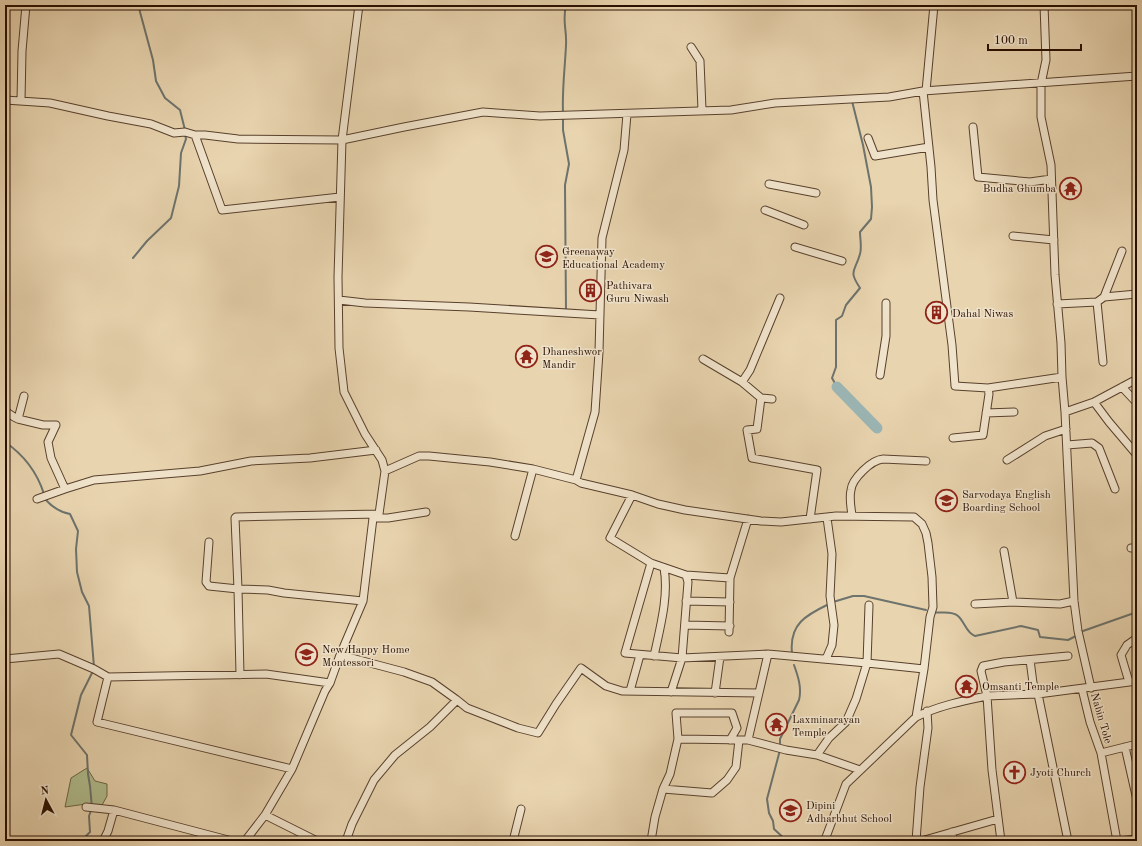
<svg xmlns="http://www.w3.org/2000/svg" width="1142" height="846" font-family="'Old Standard TT',serif">
	<style>
		.green { fill: #b1be8f; stroke: #6c6648 }
		.lines { fill: none; stroke-linecap: round; stroke-linejoin: round }
		.stream { stroke: #6d736d; stroke-width: 2 }
		.river { stroke: #9bb6b5; stroke-width: 11 }
		.minor-casing { stroke: #58402c; stroke-width: 9 }
		.minor { stroke: #f0e3cb; stroke-width: 7 }
		.labels { text-anchor: middle; stroke-width: 3; stroke-linejoin: round; paint-order: stroke }
		.poi-label { font-size: 11px; fill: #280e00; stroke: #f0e3cb; text-anchor: start }
		.street-label { font-size: 11px; fill: #280e00; stroke: #f0e3cb }
	</style>
	<rect width="100%" height="100%" fill="#e8d4af"/>
	<filter id="stains"><feTurbulence type="fractalNoise" baseFrequency=".005" numOctaves="4"/><feColorMatrix values="0 0 0 0 .2 0 0 0 0 .09 0 0 0 0 .02 0 0 0 .5 -.17"/></filter>
	<radialGradient id="worn" r=".72"><stop offset=".6" stop-color="#630" stop-opacity="0"/><stop offset="1" stop-color="#630" stop-opacity=".3"/></radialGradient>
	<path class="green" d="M87 768 95 781 107 784V796L101 807 86 804 65 807 71 778Z"/>
	<g class="lines">
		<path class="stream" d="M139 5 140 12 153 60 156 81 165 98 180 110 185 130
			M563 113C562 89 565 68 566 45 567 29 562 22 566 5
			M563 117V130L569 164 565 185 566 312
			M133 258 147 241 171 218 179 186 181 153 186 139 185 134
			M837 387 832 378 836 367V320L842 316 846 305 860 288C848 270 855 272 860 254 862 248 860 238 860 232L871 219 872 207 871 187 863 145 852 101
			M5 442C24 455 37 472 44 494
			M45 499C52 507 59 512 70 514L78 531 76 549 77 572 82 592 89 606 94 667
			M833 602 853 596H864L926 610
			M933 612C941 614 951 610 958 616 965 622 966 633 975 636L1021 626 1038 630 1040 637 1068 640 1076 636
			M1083 631 1137 612
			M792 653C789 624 806 615 829 604
			M780 746V739L799 700C802 688 798 676 794 665
			M780 750 767 799 769 813 773 821 774 829 787 841
			M81 841 90 832 89 816 92 808 90 786 88 774 87 755 71 735 81 695 93 671"/>
		<path class="river" d="M837 387 877 428"/>
		<defs>
			<path id="minor" d="M1044 5 1046 60 1041 84V117L1051 165 1055 275 1061 343 1062 377
				M691 47 700 61 702 110
				M923 91 931 167 933 200 952 345 955 386 988 388 1062 377 1065 412
				M926 91 934 5
				M5 100 50 103 108 116 151 124 174 133 185 132 195 135H205L238 139 342 140 404 127 483 112 540 116 731 110 775 103 889 97 923 91 1137 76
				M21 101 22 51 26 5
				M973 127 978 177 1030 182 1051 179
				M195 135 222 210 340 197
				M868 138 875 156 929 147
				M769 184 816 193
				M765 210 804 225
				M1013 236 1054 240
				M795 247 842 261
				M1104 297 1137 294
				M339 300 365 303 469 307 600 315
				M1097 302 1103 362
				M1057 304 1097 302 1104 297 1122 251
				M703 359 742 382 761 398
				M880 375 886 336V303
				M742 382 750 370 780 298
				M1122 387 1137 403
				M772 399 761 398 757 429 747 430 752 458 817 470 810 519
				M1094 402 1137 379
				M5 411 14 417 18 419 24 396
				M986 413 1014 412
				M18 419 43 425H56L48 442 51 458 65 489
				M953 438 983 435 989 394 988 388
				M1067 445 1092 443 1099 448 1115 489
				M1007 460 1045 436 1066 429
				M385 471 419 456H429L490 462 533 469 576 480 581 483 632 495 658 504 685 510 761 521 781 522 836 516 914 517 922 524 926 533 928 543 932 577 933 607 930 617 924 669
				M576 480 595 412 599 352 602 238 624 150 627 114
				M632 495 610 538 651 563 625 653 682 658 768 654 867 663 869 605
				M37 499 65 489 94 480 200 471 251 461 310 458 376 450
				M852 515C851 508 849 498 851 490 852 479 871 460 883 459L926 461
				M373 518H388L426 512
				M515 536 533 469
				M209 542 206 582 209 586 238 589 240 675
				M1131 548H1137
				M1004 551 1013 602
				M651 563 686 575 688 582 682 658 671 692
				M686 575 730 578
				M363 601 284 593 268 590 238 589 235 518 236 517 378 514
				M686 601 730 602
				M975 604 1013 602 1060 604 1074 601
				M685 625 730 626
				M729 632 730 578 748 519
				M340 655 404 672 432 682 457 700 467 708 518 728 538 733 556 704 581 668 606 686 622 691 759 693
				M654 656C660 628 669 596 664 568
				M5 659 59 654 94 669 108 677 266 674 330 683
				M826 659 832 645 834 625 830 596 832 554 827 518
				M1030 660 1033 683 1038 694 1068 841
				M108 677 97 722 292 769
				M1129 682 1121 655 1127 645 1137 638
				M1091 688 1078 631 1074 601 1065 412 1094 402 1109 422 1137 455
				M1082 689 1090 722 1101 753 1117 841
				M630 691 640 655
				M715 693 720 657
				M678 739 670 774 663 789 712 793 727 780 736 767 739 740
				M730 740 737 728 732 713H676L678 739 748 740 786 750 817 755
				M748 740 768 654
				M1125 747 1137 800
				M1101 753 1137 744
				M860 770 817 755 829 738 846 722 856 699 867 663 924 669 916 717
				M86 807 114 810 232 841
				M265 815 317 841
				M952 832 953 841
				M103 841 108 831 114 810
				M245 841 265 815 292 769 325 691 330 683 340 655 363 601 373 518 379 514 385 471 382 460 365 434 344 392 339 348 338 277 342 140 359 5
				M346 841 352 824 374 780 395 755 430 727 457 700
				M513 841 521 809
				M651 841 655 817 663 789
				M826 841V837L846 784 916 717C938 706 962 701 987 696L981 671 983 666 1004 662 1068 656
				M916 841 920 787 928 728 927 711
				M921 841 998 819
				M1001 841 992 770 987 696 1038 694 1137 681
				M1119 841 1137 839"/>
		</defs>
		<use href="#minor" class="minor-casing"/>
		<use href="#minor" class="minor"/>
	</g>
	<defs>
		<symbol id="temple-ring" viewBox="-11 -11 22 22"><circle r="9.5" fill="#f0e3cb" stroke="#8f2418" stroke-width="1.5"/><path d="M0-6L5-2H3V0L6.5 2.5H4V6H1.5V3h-3V6H-4V2.5H-6.5L-3 0V-2H-5Z" fill="#8f2418"/></symbol>
		<symbol id="school-ring" viewBox="-11 -11 22 22"><circle r="9.5" fill="#f0e3cb" stroke="#8f2418" stroke-width="1.5"/><path d="M0-5L7-2L0 1L-7-2ZM-4 1L0 2.5L4 1V4Q0 6-4 4Z" fill="#8f2418"/></symbol>
		<symbol id="building-ring" viewBox="-11 -11 22 22"><circle r="9.5" fill="#f0e3cb" stroke="#8f2418" stroke-width="1.5"/><path d="M-4-6H4V6H1V3H-1V6H-4ZM-2.5-4.3h1.7v1.8h-1.7ZM.8-4.3h1.7v1.8H.8ZM-2.5-1h1.7V.8h-1.7ZM.8-1h1.7V.8H.8Z" fill="#8f2418"/></symbol>
		<symbol id="church-ring" viewBox="-11 -11 22 22"><circle r="9.5" fill="#f0e3cb" stroke="#8f2418" stroke-width="1.5"/><path d="M-1.2-6h2.4v3.5h3.3v2.4h-3.3V6h-2.4V-.1h-3.3v-2.4h3.3Z" fill="#8f2418"/></symbol>
	</defs>
	<g fill-rule="evenodd">
		<use href="#temple-ring" x="1058" y="176" width="25" height="25"/>
		<use href="#school-ring" x="534" y="244" width="25" height="25"/>
		<use href="#building-ring" x="578" y="278" width="25" height="25"/>
		<use href="#building-ring" x="924" y="300" width="25" height="25"/>
		<use href="#temple-ring" x="514" y="344" width="25" height="25"/>
		<use href="#school-ring" x="934" y="488" width="25" height="25"/>
		<use href="#school-ring" x="294" y="642" width="25" height="25"/>
		<use href="#temple-ring" x="954" y="674" width="25" height="25"/>
		<use href="#temple-ring" x="764" y="712" width="25" height="25"/>
		<use href="#church-ring" x="1002" y="760" width="25" height="25"/>
		<use href="#school-ring" x="778" y="798" width="25" height="25"/>
	</g>
	<g class="labels">
		<g class="poi-label">
			<text x="1056" y="192" text-anchor="end">Budha Ghumba</text>
			<text x="562" y="255">Greenaway<tspan x="562" dy="13">Educational Academy</tspan></text>
			<text x="606" y="289">Pathivara<tspan x="606" dy="13">Guru Niwash</tspan></text>
			<text x="952" y="317">Dahal Niwas</text>
			<text x="542" y="355">Dhaneshwor<tspan x="542" dy="13">Mandir</tspan></text>
			<text x="962" y="498">Sarvodaya English<tspan x="962" dy="13">Boarding School</tspan></text>
			<text x="322" y="653">New Happy Home<tspan x="322" dy="13">Montessori</tspan></text>
			<text x="982" y="690">Omsanti Temple</text>
			<text x="792" y="723">Laxminarayan<tspan x="792" dy="13">Temple</tspan></text>
			<text x="1030" y="776">Jyoti Church</text>
			<text x="806" y="809">Dipini<tspan x="806" dy="13">Adharbhut School</tspan></text>
		</g>
		<g class="street-label">
			<text transform="translate(1102 718) rotate(74)" y="4">Nabin Tole</text>
		</g>
	</g>
	<rect width="1142" height="846" fill="none" stroke="#e8d4af" stroke-width="20"/>
	<rect x="6" y="6" width="1130" height="834" fill="none" stroke="#280e00" stroke-width="2"/>
	<rect x="10" y="10" width="1122" height="826" fill="none" stroke="#280e00"/>
	<g transform="translate(46 800) rotate(353)" stroke="#f0e3cb" stroke-width="3" paint-order="stroke">
	<path d="M0-3L7 15L0 10L-7 15Z" fill="#280e00"/>
	<text y="-6" font-size="11" font-weight="bold" text-anchor="middle" fill="#280e00">N</text>
	</g>
	<path d="M988 44v6h93v-6" fill="none" stroke="#280e00" stroke-width="2"/>
	<text x="994" y="44" font-size="12" fill="#280e00" stroke="#f0e3cb" stroke-width="3" paint-order="stroke">100 m</text>
	<rect width="100%" height="100%" filter="url(#stains)"/>
	<rect width="100%" height="100%" fill="url(#worn)"/>
</svg>
